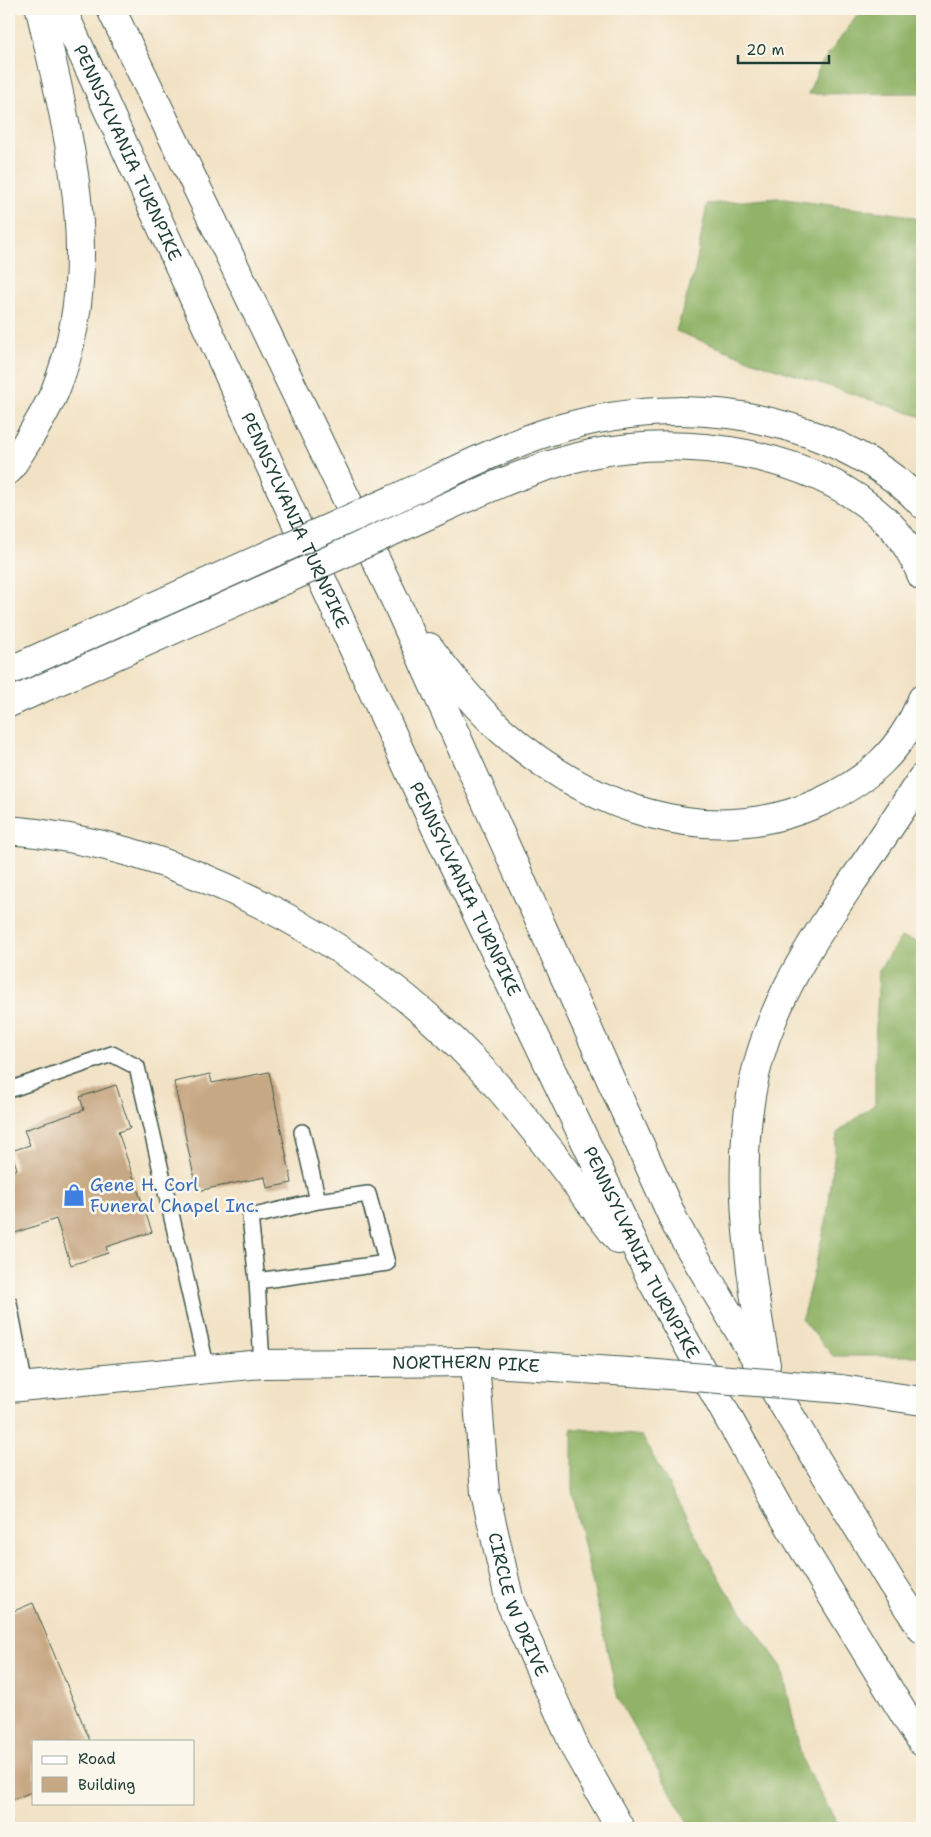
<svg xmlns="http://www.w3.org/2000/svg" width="931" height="1837" font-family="'Shantell Sans',sans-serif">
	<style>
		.forest { fill: #90b368; stroke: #58784e }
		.building { fill: #c7a884 }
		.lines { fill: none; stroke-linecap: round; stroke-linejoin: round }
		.service-casing { stroke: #3f564a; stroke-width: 18 }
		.minor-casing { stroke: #3f564a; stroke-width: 30 }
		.secondary-casing { stroke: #3f564a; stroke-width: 30 }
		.motorway-casing { stroke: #3f564a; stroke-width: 30 }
		.service { stroke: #fff; stroke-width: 15 }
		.minor { stroke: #fff; stroke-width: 28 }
		.secondary { stroke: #fff; stroke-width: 28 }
		.motorway { stroke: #fff; stroke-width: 28 }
		.secondary-bridge-casing { stroke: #3f564a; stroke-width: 30; stroke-linecap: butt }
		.motorway-bridge-casing { stroke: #3f564a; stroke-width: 30; stroke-linecap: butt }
		.secondary-bridge { stroke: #fff; stroke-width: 28 }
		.motorway-bridge { stroke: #fff; stroke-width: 28 }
		.labels { text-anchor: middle; stroke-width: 5; stroke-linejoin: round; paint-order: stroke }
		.street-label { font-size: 18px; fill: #1f3d34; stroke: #fbf7ec }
		.shop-label { font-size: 18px; fill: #366cbe; stroke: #fbf7ec; text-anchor: start }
	</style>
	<rect width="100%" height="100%" fill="#fbf7ec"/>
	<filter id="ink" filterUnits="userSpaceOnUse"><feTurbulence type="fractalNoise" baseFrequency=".02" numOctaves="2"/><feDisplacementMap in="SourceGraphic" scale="10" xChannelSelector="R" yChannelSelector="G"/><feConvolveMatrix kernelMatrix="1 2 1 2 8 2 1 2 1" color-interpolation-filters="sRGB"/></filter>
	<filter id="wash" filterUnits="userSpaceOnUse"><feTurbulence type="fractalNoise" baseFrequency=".0096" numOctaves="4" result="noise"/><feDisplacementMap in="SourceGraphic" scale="20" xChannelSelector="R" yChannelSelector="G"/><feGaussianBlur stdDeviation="1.12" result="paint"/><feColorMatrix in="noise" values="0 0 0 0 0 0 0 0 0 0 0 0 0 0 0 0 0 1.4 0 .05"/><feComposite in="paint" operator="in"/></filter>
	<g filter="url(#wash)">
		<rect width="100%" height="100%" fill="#f2e2c5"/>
		<path class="forest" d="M874 9H922V93L808 94 821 64 857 16Z
			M777 198 905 215 922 221V417L753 361 676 331 695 270 707 204Z
			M901 937 922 943V1358L916 1356H833L802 1319 827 1218 837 1133 875 1104V1046L879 970Z
			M572 1428 642 1436 725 1589 782 1667 802 1760 840 1828H691L618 1699 572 1490Z"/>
		<g id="blocks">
			<path class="building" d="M269 1072 292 1183 267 1188 265 1177 197 1191 174 1082 210 1074 212 1083Z
				M116 1085 130 1128 118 1132 152 1232 106 1247 108 1253 71 1265 56 1219 9 1235V1172L17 1169 11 1151 30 1145 24 1130 84 1110 80 1097Z
				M33 1603 90 1741H34V1791L9 1801V1613Z"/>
		</g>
	</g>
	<g filter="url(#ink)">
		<use href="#blocks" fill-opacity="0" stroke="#3f564a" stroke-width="1"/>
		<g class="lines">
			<defs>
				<path id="service" d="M9 1090 112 1054 137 1067 207 1369
					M257 1281 387 1263 368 1194 318 1201
					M9 1303 25 1387
					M262 1364 257 1281 250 1217 318 1201 302 1132"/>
				<g id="minor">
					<path id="s1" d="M475 1362 485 1493 510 1602 576 1750 620 1828"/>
				</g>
				<g id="secondary">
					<path id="s2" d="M9 1388 262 1364 475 1362 645 1373"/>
					<path d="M841 1389 922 1401"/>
				</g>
				<g id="motorway">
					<path id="s3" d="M62 9 421 797 652 1281 778 1507 910 1724 922 1742"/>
					<path d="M111 9 398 606 676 1225 769 1381 891 1582 922 1629"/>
					<path d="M9 470C25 444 43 419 55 391 106 266 68 134 40 9"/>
					<path d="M392 500C443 477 496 449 548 432 633 405 723 403 808 433 850 449 891 470 922 504"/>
					<path d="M404 526C465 499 526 468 591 454 685 434 813 452 885 520 902 535 913 555 922 576"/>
					<path d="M429 647C451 677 474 705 501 730 588 807 706 852 818 803 868 781 902 750 922 699"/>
					<path d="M9 671 275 552"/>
					<path d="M9 703 287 579"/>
					<path d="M9 830C181 844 357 938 475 1062 528 1117 572 1180 619 1240"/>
					<path d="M766 1365C746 1252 727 1128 773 1019 792 972 820 930 848 888 873 852 898 815 922 778"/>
				</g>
			</defs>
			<use href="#service" class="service-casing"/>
			<use href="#minor" class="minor-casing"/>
			<use href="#secondary" class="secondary-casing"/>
			<use href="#motorway" class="motorway-casing"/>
			<use href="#service" class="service"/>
			<use href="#minor" class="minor"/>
			<use href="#secondary" class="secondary"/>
			<use href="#motorway" class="motorway"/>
			<defs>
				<path id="secondary-bridge" d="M645 1373 841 1389"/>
				<path id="motorway-bridge" d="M275 552 392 500
					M287 579 404 526"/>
			</defs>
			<use href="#secondary-bridge" class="secondary-bridge-casing"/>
			<use href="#motorway-bridge" class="motorway-bridge-casing"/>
			<use href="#secondary-bridge" class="secondary-bridge"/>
			<use href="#motorway-bridge" class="motorway-bridge"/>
		</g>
	</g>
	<defs>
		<symbol id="shop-bare" viewBox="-9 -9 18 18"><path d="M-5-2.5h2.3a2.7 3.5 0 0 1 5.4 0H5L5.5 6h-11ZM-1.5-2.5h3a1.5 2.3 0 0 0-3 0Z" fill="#3f7fe0" stroke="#fbf7ec" stroke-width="2.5" paint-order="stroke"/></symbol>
	</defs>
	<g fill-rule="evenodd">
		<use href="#shop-bare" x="58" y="1179" width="32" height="32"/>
	</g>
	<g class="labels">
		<g class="street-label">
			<text dy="6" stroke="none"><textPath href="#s3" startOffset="158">PENNSYLVANIA TURNPIKE</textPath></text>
			<text dy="6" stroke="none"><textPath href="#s3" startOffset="562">PENNSYLVANIA TURNPIKE</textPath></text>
			<text dy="6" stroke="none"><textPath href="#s3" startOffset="968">PENNSYLVANIA TURNPIKE</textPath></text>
			<text dy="6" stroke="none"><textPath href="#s3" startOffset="1372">PENNSYLVANIA TURNPIKE</textPath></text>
			<text dy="6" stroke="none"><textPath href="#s2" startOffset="458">NORTHERN PIKE</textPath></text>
			<text dy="6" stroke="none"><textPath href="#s1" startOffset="248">CIRCLE W DRIVE</textPath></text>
		</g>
		<g class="shop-label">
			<text x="90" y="1191">Gene H. Corl<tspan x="90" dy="21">Funeral Chapel Inc.</tspan></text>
		</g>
	</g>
	<rect width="931" height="1837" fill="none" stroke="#fbf7ec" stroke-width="30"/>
	<rect x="32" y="1740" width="162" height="65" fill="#fbf7ec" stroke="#a3ada2"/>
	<rect x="42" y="1756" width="25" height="8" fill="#ffffff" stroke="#a3ada2"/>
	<text x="78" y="1764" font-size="15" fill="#1f3d34">Road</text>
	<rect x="42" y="1777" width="25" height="15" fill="#c7a884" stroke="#a3ada2"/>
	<text x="78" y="1790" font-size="15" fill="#1f3d34">Building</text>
	<path d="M738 55v8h91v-8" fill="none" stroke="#1f3d34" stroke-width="2.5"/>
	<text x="746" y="55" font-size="15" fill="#1f3d34" stroke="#fbf7ec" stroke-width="4" paint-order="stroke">20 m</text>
</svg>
